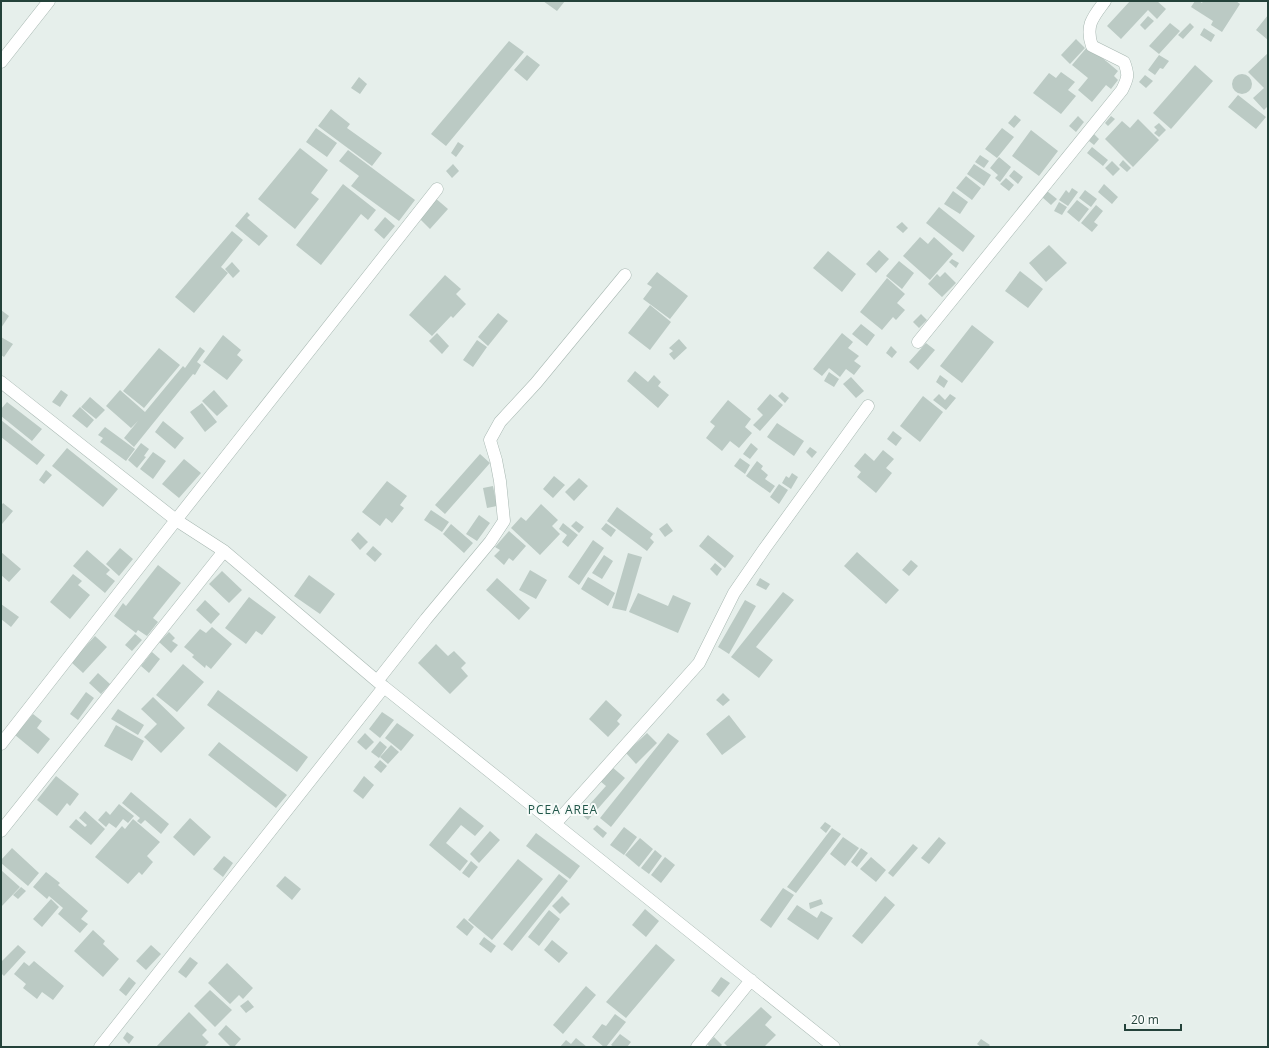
<svg xmlns="http://www.w3.org/2000/svg" width="1269" height="1048" font-family="'Open Sans',sans-serif">
	<style>
		.building { fill: #bbcac4 }
		.lines { fill: none; stroke-linecap: round; stroke-linejoin: round }
		.minor-casing { stroke: #a8b8b2; stroke-width: 13 }
		.minor { stroke: #fff; stroke-width: 12 }
		.labels { text-anchor: middle; stroke-width: 4; stroke-linejoin: round; paint-order: stroke }
		.quarter-label { font-size: 12px; letter-spacing: 1px; fill: #1f5548; stroke: #f7fbf9 }
	</style>
	<rect width="100%" height="100%" fill="#e6efeb"/>
	<path class="building" d="M543 1H565L557 11Z
		M1130 1H1157L1166 9 1157 19 1148 10 1121 39 1107 26Z
		M1195 1H1199L1202 3 1203 1H1236L1240 4 1222 32 1211 25 1213 21 1191 7Z
		M1268 15V40L1256 30Z
		M1148 16 1154 21 1145 30 1140 25Z
		M1170 23 1180 31 1159 54 1149 46Z
		M1190 23 1194 27 1183 39 1178 35Z
		M1204 28 1215 35 1211 42 1200 35Z
		M1076 39 1085 48 1070 64 1061 55Z
		M509 41 524 52 446 146 431 134Z
		M1088 46 1118 71 1114 76 1118 80 1111 89 1106 85 1092 102 1078 90 1088 78 1072 65Z
		M1268 53V106L1264 110 1253 98 1264 88 1248 72Z
		M527 55 540 65 527 81 514 70Z
		M1159 55 1169 61 1163 69 1160 68 1155 75 1148 70Z
		M1195 65 1213 81 1171 129 1153 113Z
		M1061 72 1075 82 1068 90 1076 96 1061 114 1033 93 1049 73 1056 78Z
		M1232 84a10 10 0 1 1 20 0a10 10 0 1 1-20 0Z
		M1145 75 1153 81 1146 88 1139 82Z
		M359 77 367 84 360 94 351 88Z
		M1238 95 1266 117 1256 129 1228 107Z
		M331 109 350 124 347 128 382 153 372 166 318 126Z
		M1015 115 1021 120 1014 128 1008 123Z
		M1078 116 1084 122 1076 132 1069 126Z
		M1111 116 1115 119 1108 126 1105 123Z
		M1138 119 1159 140 1133 167 1105 139 1122 121 1130 128Z
		M1159 123 1166 130 1159 137 1154 133 1157 130 1154 127Z
		M316 128 337 143 327 157 306 142Z
		M1002 128 1014 137 997 158 985 149Z
		M1031 130 1058 151 1039 176 1012 156Z
		M1094 134 1099 139 1094 145 1089 141Z
		M458 142 464 146 456 157 451 153Z
		M1092 147 1108 160 1103 166 1087 153Z
		M300 148 328 170 311 193 319 199 295 229 258 199Z
		M348 150 415 200 399 221 351 186 359 176 339 161Z
		M980 155 989 161 984 168 975 162Z
		M999 157 1011 167 1000 182 995 178 998 175 990 168Z
		M1123 160 1131 168 1127 172 1119 165Z
		M1112 161 1120 169 1113 176 1105 168Z
		M453 164 459 171 452 178 446 171Z
		M974 164 991 175 984 186 967 174Z
		M1014 170 1023 177 1018 184 1009 176Z
		M966 176 981 188 972 200 956 188Z
		M1006 178 1014 185 1009 191 1000 184Z
		M343 184 376 210 368 220 361 214 321 265 296 245Z
		M1104 184 1118 197 1112 204 1098 192Z
		M1072 188 1078 192 1068 206 1059 200 1066 190 1069 193Z
		M1085 190 1097 199 1091 207 1079 198Z
		M953 191 968 202 960 214 944 204Z
		M1047 191 1057 199 1051 205 1042 197Z
		M434 197 448 209 430 229 417 216Z
		M1077 200 1089 209 1079 222 1067 212Z
		M1059 202 1067 207 1062 215 1054 211Z
		M1096 205 1103 211 1094 222 1098 225 1092 232 1081 223Z
		M939 207 975 236 963 252 926 223Z
		M247 212 250 215 247 218 268 236 259 246 235 226Z
		M385 217 395 226 384 239 374 230Z
		M902 222 908 228 903 233 896 227Z
		M232 231 243 240 221 267 228 273 194 313 175 297Z
		M920 237 928 244 934 237 953 254 930 280 903 256Z
		M1049 245 1067 263 1046 282 1029 263Z
		M879 250 889 259 876 273 866 264Z
		M828 251 856 274 842 292 813 268Z
		M952 259 959 263 956 268 949 262Z
		M899 261 914 273 902 289 886 276Z
		M232 262 240 271 233 278 225 269Z
		M1020 271 1043 289 1028 308 1005 291Z
		M657 272 688 296 670 319 643 299 652 287 647 284Z
		M945 272 956 283 942 297 928 284 937 274 940 277Z
		M445 275 461 289 456 294 466 304 453 318 451 316 432 336 409 315Z
		M887 278 905 294 897 303 905 310 896 320 893 317 882 330 860 312Z
		M650 305 671 322 650 350 628 333Z
		M1 310 9 316 1 328Z
		M498 313 508 321 488 346 478 337Z
		M921 314 927 320 919 328 913 322Z
		M861 324 875 335 867 346 852 334Z
		M972 325 994 342 962 383 940 366Z
		M437 333 449 346 442 354 429 341Z
		M842 333 853 342 848 348 859 356 854 361 861 366 854 375 846 369 840 377 829 368 822 376 813 369Z
		M223 335 241 350 237 355 243 360 227 380 203 362Z
		M1 337 13 344 4 357 1 355Z
		M679 339 687 348 674 360 669 354 673 351 669 348Z
		M477 340 487 347 473 367 463 360Z
		M926 343 935 350 918 370 909 362Z
		M891 346 897 352 892 358 886 353Z
		M200 347 205 351 197 362 201 365 195 375 193 374 134 447 124 438 138 421 131 428 106 406 120 390 145 412 183 366 185 368Z
		M159 348 180 365 144 408 123 391Z
		M635 371 648 382 654 375 661 382 658 386 669 395 658 408 627 381Z
		M829 372 839 379 834 387 824 381Z
		M940 375 948 381 944 388 936 382Z
		M851 377 864 391 856 398 843 384Z
		M61 390 68 395 60 407 52 402Z
		M214 390 228 406 217 416 202 401Z
		M782 392 789 398 785 403 778 396Z
		M770 394 783 405 760 431 753 425 763 415 757 409Z
		M939 394 945 400 950 394 956 398 946 410 933 400Z
		M923 396 943 412 920 442 900 426Z
		M90 397 105 410 96 419 81 407Z
		M728 400 751 419 745 427 752 433 739 448 730 441 722 451 706 438 715 426 710 422Z
		M7 402 42 429 32 441 1 416V409Z
		M202 403 217 422 205 432 190 412Z
		M80 407 94 420 87 428 72 416Z
		M1 420 45 455 37 465 1 437Z
		M163 421 184 438 175 449 155 432Z
		M777 423 804 441 794 456 767 437Z
		M105 427 135 449 126 461 100 442 103 438 98 435Z
		M893 431 902 438 896 446 887 439Z
		M141 443 149 449 144 456 146 457 137 468 128 460Z
		M751 443 758 449 750 459 743 454Z
		M810 447 817 452 812 458 806 452Z
		M67 448 118 489 103 507 52 466Z
		M883 450 894 459 886 468 892 473 876 493 857 477 861 472 854 466 865 453 874 461Z
		M153 452 166 461 153 479 140 469Z
		M480 454 490 463 445 514 435 505Z
		M740 458 750 465 745 474 734 466Z
		M184 459 201 473 179 498 162 484Z
		M757 461 763 466 761 469 768 475 765 479 775 486 770 493 746 476Z
		M46 470 52 475 44 484 39 480Z
		M792 473 798 477 791 489 782 483 786 476 789 478Z
		M554 476 565 485 553 498 543 489Z
		M579 478 588 486 574 501 565 492Z
		M387 481 407 496 400 505 404 508 392 523 386 518 380 526 362 512Z
		M779 484 788 490 779 504 770 497Z
		M493 486 497 506 487 508 483 488Z
		M3 503 13 511 2 524 1 523V506Z
		M541 504 558 520 552 526 560 534 540 555 511 528 521 517 526 521Z
		M617 507 653 534 650 538 654 542 647 551 607 521Z
		M431 510 449 522 442 532 424 520Z
		M479 515 490 523 477 541 466 534Z
		M576 521 584 527 579 533 571 526Z
		M563 523 578 535 568 547 562 542 567 535 559 529Z
		M606 523 616 530 611 537 601 529Z
		M667 523 673 531 665 537 659 529Z
		M451 524 473 543 464 553 443 534Z
		M509 531 526 546 513 561 509 558 504 565 494 556 500 550 495 547Z
		M358 532 368 542 360 550 351 540Z
		M708 535 734 556 725 568 699 546Z
		M593 540 604 548 579 585 568 577Z
		M373 546 382 554 375 562 366 554Z
		M120 548 133 559 119 576 106 564Z
		M87 550 110 570 106 574 115 581 105 593 73 566Z
		M1 552 21 569 9 582 1 575Z
		M857 552 899 590 886 604 844 566Z
		M628 553 642 557 626 611 612 608Z
		M604 555 613 561 602 579 592 573Z
		M911 560 918 566 909 576 902 570Z
		M715 563 722 569 717 576 710 569Z
		M158 565 181 583 153 618 158 622 147 636 138 630 136 633 114 616 123 603 126 606Z
		M530 570 547 580 536 599 519 590Z
		M222 571 242 590 229 603 209 584Z
		M73 574 82 581 78 585 90 595 70 619 50 602Z
		M309 575 335 594 320 614 294 596Z
		M588 577 615 593 608 606 581 589Z
		M497 578 530 608 519 620 486 590Z
		M760 578 770 584 766 590 756 585Z
		M783 592 794 600 756 647 773 660 759 678 731 657Z
		M638 593 668 606 673 595 691 603 678 633 629 612Z
		M249 597 276 617 262 635 256 631 246 644 225 628Z
		M205 600 220 614 211 624 196 610Z
		M745 600 756 606 729 654 718 647Z
		M1 604 19 617 11 627 1 619Z
		M212 627 232 644 211 669 206 665 205 668 192 657 194 655 184 647 200 629 206 633Z
		M169 632 175 638 172 641 178 645 171 653 159 642Z
		M135 634 142 640 132 651 125 645Z
		M95 636 107 647 83 673 71 662Z
		M436 644 448 656 454 651 466 663 461 668 468 676 450 694 418 663Z
		M152 652 160 659 149 673 141 666Z
		M183 664 204 682 177 712 156 695Z
		M98 673 110 684 101 694 89 683Z
		M218 690 308 757 297 772 207 705Z
		M86 692 94 698 78 720 70 714Z
		M723 693 730 700 723 706 716 700Z
		M153 697 185 728 161 753 144 737 157 724 141 709Z
		M606 700 622 715 617 721 620 724 608 737 589 719Z
		M118 709 144 725 138 735 111 719Z
		M382 712 394 720 380 738 369 729Z
		M33 714 42 721 37 728 50 739 38 754 15 735Z
		M729 715 746 737 722 755 706 734Z
		M397 723 414 735 401 751 385 738Z
		M116 725 144 741 132 761 104 746Z
		M365 733 374 742 366 750 357 742Z
		M647 733 657 743 636 764 626 753Z
		M668 733 679 741 611 827 600 818Z
		M380 741 387 747 379 758 371 752Z
		M219 742 287 795 276 808 208 755Z
		M391 745 399 752 388 764 380 757Z
		M380 760 387 766 381 773 374 767Z
		M612 767 625 778 588 820 581 814 606 786 600 781Z
		M56 776 79 794 70 806 67 803 57 816 37 800Z
		M364 776 374 785 363 799 353 791Z
		M131 792 169 824 161 834 145 820 141 824 137 821 140 818 122 803Z
		M119 804 134 816 128 823 123 819 116 828 109 823 106 827 98 820 106 811 110 815Z
		M460 807 484 826 475 836 461 825 446 843 468 861 460 871 429 845Z
		M85 811 105 829 91 845 69 827 76 819 85 827 87 825 79 818Z
		M190 818 211 837 194 856 173 837Z
		M133 819 160 842 147 856 153 862 142 875 139 872 128 884 95 857 122 826 125 829Z
		M825 822 831 826 826 833 820 828Z
		M597 825 607 833 603 838 593 829Z
		M624 827 637 837 624 855 610 845Z
		M832 828 841 834 796 893 787 887Z
		M490 831 500 840 479 863 470 854Z
		M536 833 580 866 570 879 526 846Z
		M843 837 859 848 845 866 830 854Z
		M939 837 946 843 929 864 921 858Z
		M640 838 653 849 639 867 625 855Z
		M913 844 918 848 893 877 888 873Z
		M12 848 39 873 28 886 1 863V860Z
		M861 848 868 853 857 867 851 862Z
		M655 850 662 856 649 874 641 868Z
		M224 856 233 863 223 877 213 869Z
		M665 857 675 865 661 883 651 875Z
		M871 857 886 870 876 882 860 869Z
		M518 859 543 879 492 940 468 920Z
		M471 861 478 867 469 878 462 873Z
		M1 870 20 887 1 907Z
		M46 872 60 883 58 885 88 911 81 919 88 924 80 933 58 914 63 908 49 896 47 899 33 887Z
		M559 874 568 881 512 951 503 944Z
		M285 876 301 889 292 900 276 886Z
		M21 887 26 891 18 899 13 895Z
		M783 888 794 895 771 928 760 920Z
		M562 896 570 904 560 914 552 906Z
		M885 896 895 905 862 944 852 936Z
		M51 899 59 907 42 927 33 919Z
		M821 899 823 904 810 909 809 903Z
		M797 905 817 918 821 911 833 918 818 940 787 919Z
		M645 909 659 921 646 937 632 925Z
		M549 910 560 919 539 946 528 937Z
		M464 918 474 927 467 936 456 927Z
		M93 930 105 941 103 944 119 959 103 977 74 951Z
		M484 937 496 946 491 953 479 944Z
		M552 940 568 953 559 963 544 950Z
		M656 944 675 960 626 1018 606 1002Z
		M18 945 26 952 4 976 1 973V962Z
		M151 945 161 954 146 970 136 961Z
		M190 957 198 963 186 978 178 972Z
		M34 961 64 986 53 1000 42 992 37 999 23 988 26 984 14 974 24 962 29 966Z
		M227 963 253 988 243 999 239 995 230 1004 208 983Z
		M129 977 136 983 126 996 119 990Z
		M721 977 730 983 719 997 711 991Z
		M586 986 596 995 563 1034 553 1025Z
		M210 990 232 1010 215 1027 194 1006Z
		M248 1000 254 1007 246 1013 240 1006Z
		M761 1007 772 1017 765 1025 776 1035 764 1047H728L724 1043Z
		M189 1012 207 1030 202 1035 209 1042 204 1047H156Z
		M615 1014 626 1022 606 1047H604L592 1037 602 1024 606 1026Z
		M226 1025 241 1039 234 1047H231L218 1034Z
		M127 1032 134 1037 129 1044 123 1038Z
		M620 1034 631 1042 627 1047H614L611 1045Z
		M714 1037 722 1045 720 1047H710L707 1044Z
		M576 1038 587 1047H560L566 1040 571 1044Z
		M981 1039 990 1045 988 1047H981L977 1044Z"/>
	<g class="lines">
		<defs>
			<path id="minor" d="M1 62 49 1
				M918 342 1122 90C1128 78 1129 75 1124 62L1092 46C1085 25 1093 17 1105 1
				M1 382 176 520 224 551 384 687 834 1047
				M378 680 426 619 490 542 504 521 500 481 496 460 490 440 500 422 536 383 625 275
				M1 744 176 520 437 189
				M555 824 699 663 734 593 765 548 868 406
				M1 831 224 551
				M100 1047 384 687
				M697 1047 751 980"/>
		</defs>
		<use href="#minor" class="minor-casing"/>
		<use href="#minor" class="minor"/>
	</g>
	<g class="labels">
		<g class="quarter-label">
			<text x="563" y="814">PCEA AREA</text>
		</g>
	</g>
	<rect width="1269" height="1048" fill="none" stroke="#24423a" stroke-width="4"/>
	<path d="M1125 1024v6h56v-6" fill="none" stroke="#24423a" stroke-width="2"/>
	<text x="1131" y="1024" font-size="12" fill="#24423a" stroke="#f7fbf9" stroke-width="3" paint-order="stroke">20 m</text>
</svg>
